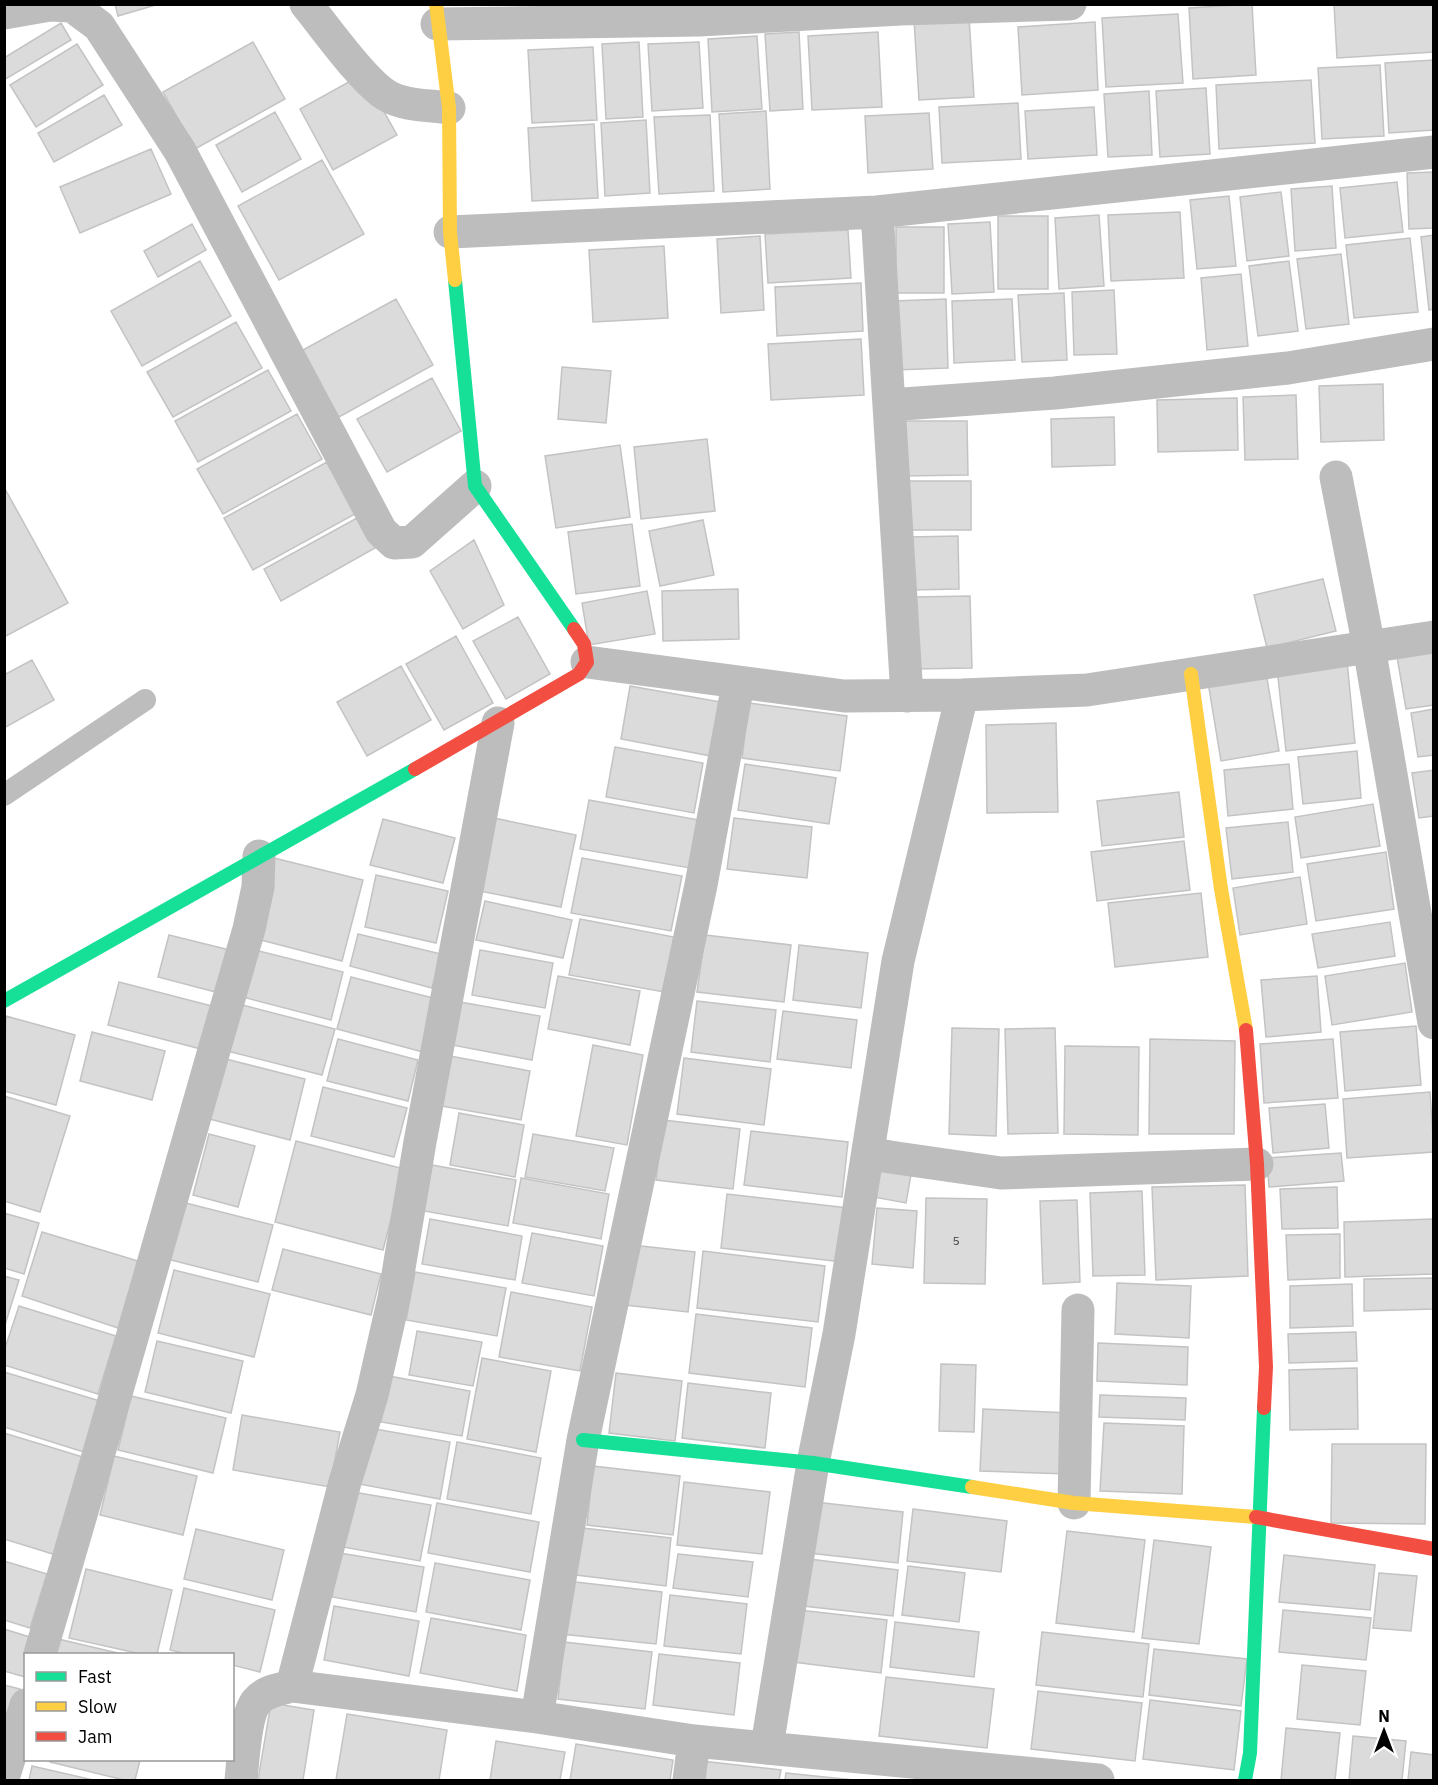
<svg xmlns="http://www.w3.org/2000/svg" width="1438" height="1785" font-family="'IBM Plex Sans',sans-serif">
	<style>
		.building { fill: #dbdbdb; stroke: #c3c3c3; stroke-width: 1.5 }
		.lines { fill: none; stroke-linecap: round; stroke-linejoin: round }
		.lane { stroke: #bdbdbd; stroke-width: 22 }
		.street { stroke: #bdbdbd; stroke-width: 33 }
		.fast { stroke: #16e098; stroke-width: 14 }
		.slow { stroke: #ffcf43; stroke-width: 14 }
		.jam { stroke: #f24e42; stroke-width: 14 }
		.labels { text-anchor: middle; stroke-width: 5; stroke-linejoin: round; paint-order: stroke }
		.number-label { font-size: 12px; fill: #373737 }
	</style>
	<rect width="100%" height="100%" fill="#fff"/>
	<path class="building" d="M115 4H159L118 16Z
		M1252 4 1256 75 1193 79 1189 8Z
		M1334 4H1434V52L1337 58Z
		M1178 14 1183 83 1106 87 1102 18Z
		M969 17 974 97 919 100 914 20Z
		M1095 22 1098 90 1022 95 1018 27Z
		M61 23 71 40 4 80V58Z
		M799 32 803 109 770 111 765 34Z
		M878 32 882 107 812 110 808 36Z
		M757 36 762 109 712 112 708 39Z
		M253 42 285 99 195 149 163 92Z
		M639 42 643 117 606 119 602 44Z
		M699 42 703 108 652 111 648 44Z
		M77 44 103 85 36 127 10 85Z
		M593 47 597 120 532 123 528 50Z
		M1434 60V130L1389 133 1385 63Z
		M1380 65 1384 136 1322 139 1318 68Z
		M363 74 397 135 333 170 300 109Z
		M1311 80 1315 143 1219 149 1216 85Z
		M1206 88 1210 154 1160 157 1156 91Z
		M1149 91 1152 155 1108 157 1104 94Z
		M104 95 122 125 54 162 38 133Z
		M1018 103 1021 159 942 163 939 107Z
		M1094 107 1097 155 1028 159 1025 111Z
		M766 111 770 189 723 192 719 114Z
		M275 112 301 159 242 192 216 145Z
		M929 113 933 169 868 173 865 116Z
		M710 115 714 191 659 194 654 117Z
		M646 120 650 193 605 196 601 123Z
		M594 124 598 198 532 201 528 128Z
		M151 149 171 194 80 233 60 187Z
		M322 160 364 234 279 280 238 206Z
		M1434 172V228L1409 229 1407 173Z
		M1397 182 1403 232 1345 238 1340 188Z
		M1332 186 1336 248 1295 251 1291 189Z
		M1281 192 1289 256 1247 261 1240 197Z
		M1229 196 1236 266 1197 269 1190 200Z
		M1180 212 1184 278 1111 281 1108 215Z
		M1099 215 1104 286 1059 289 1055 218Z
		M998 216H1048V289H998Z
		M990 222 994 292 952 294 948 224Z
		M192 224 206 250 158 277 144 251Z
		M896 227H944V293H896Z
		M848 230 851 278 768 283 765 234Z
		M1434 235V309L1429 310 1421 237Z
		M760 236 764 310 721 313 717 239Z
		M1410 238 1418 312 1354 318 1346 245Z
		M664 246 668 318 593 322 589 250Z
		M1341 254 1349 324 1306 329 1297 259Z
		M200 261 231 316 142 366 111 311Z
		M1289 261 1298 331 1258 336 1249 266Z
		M1241 274 1248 346 1207 350 1201 278Z
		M861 283 863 331 777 336 775 287Z
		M1114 290 1117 354 1074 355 1072 292Z
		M1064 293 1067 360 1022 362 1018 295Z
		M396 299 433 365 339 417 301 351Z
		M946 299 948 368 895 370 893 301Z
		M1012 299 1015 360 954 363 952 301Z
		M236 322 262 368 173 417 147 372Z
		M861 339 864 395 771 400 768 344Z
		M562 367 611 371 606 423 558 419Z
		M268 370 291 411 198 462 175 421Z
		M432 378 461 431 387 472 357 419Z
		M1383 384 1384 440 1321 442 1319 386Z
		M1296 395 1298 459 1245 460 1243 397Z
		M1237 398 1238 450 1158 452 1157 400Z
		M297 414 322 459 223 514 197 469Z
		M1114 417 1115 465 1052 467 1051 419Z
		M903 421H967L968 475 903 476Z
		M707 439 715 511 641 519 634 447Z
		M620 445 630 517 556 528 545 456Z
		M327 462 355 514 253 570 224 518Z
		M902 481H971V530H902Z
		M4 487 68 603 4 637Z
		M357 518 375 548 281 601 264 569Z
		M703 520 714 575 660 586 649 531Z
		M632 524 640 586 576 594 568 532Z
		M958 536 959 589 911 590 909 537Z
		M474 540 504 605 463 629 430 571Z
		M1323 579 1336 631 1267 648 1254 595Z
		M738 589 739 639 663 641 662 591Z
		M647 591 655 634 589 645 582 603Z
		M970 596 972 668 914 669 913 597Z
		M518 617 550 674 506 699 473 641Z
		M456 636 493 703 444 730 406 664Z
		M1434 645V705L1406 709 1396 651Z
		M32 660 54 700 4 728V675Z
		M1347 661 1355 743 1286 751 1277 668Z
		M401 666 431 720 367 756 337 702Z
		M1266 672 1279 751 1221 761 1208 682Z
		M630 686 721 702 711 756 621 739Z
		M749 703 847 716 840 771 742 758Z
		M1434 709V755L1418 757 1411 713Z
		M1056 723 1058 812 987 813 986 725Z
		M615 747 703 763 694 813 606 797Z
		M1357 751 1361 798 1303 804 1298 757Z
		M745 764 836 778 829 824 738 810Z
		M1289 764 1293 809 1228 816 1224 770Z
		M1434 770V816L1419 818 1412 773Z
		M1179 792 1184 837 1102 846 1097 801Z
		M589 800 699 820 690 868 580 849Z
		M1373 804 1380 846 1301 858 1295 817Z
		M484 816 576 835 561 907 469 889Z
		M734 818 812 827 807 878 727 869Z
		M383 819 455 838 443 883 370 865Z
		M1288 822 1293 872 1232 879 1226 828Z
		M1184 841 1190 890 1097 901 1091 852Z
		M1386 852 1394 909 1316 921 1307 864Z
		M274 858 363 880 342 961 253 938Z
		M582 858 682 876 671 931 571 913Z
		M376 875 448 891 436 943 365 927Z
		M1300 877 1307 924 1240 935 1233 888Z
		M1201 893 1208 957 1115 967 1108 903Z
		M485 901 572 920 563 958 476 940Z
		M580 919 674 937 664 992 569 975Z
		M1390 922 1395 956 1318 968 1312 934Z
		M358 934 441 954 432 988 350 966Z
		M169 935 238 952 227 995 158 977Z
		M705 935 791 945 784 1002 697 992Z
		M799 945 868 953 861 1008 793 1000Z
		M247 948 343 972 331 1020 235 995Z
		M480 950 553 963 545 1008 472 995Z
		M1405 963 1412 1012 1332 1025 1325 976Z
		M558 976 640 991 630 1045 548 1029Z
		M1317 976 1321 1032 1266 1037 1261 980Z
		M351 977 437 999 423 1052 337 1029Z
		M119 982 212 1006 201 1049 108 1025Z
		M697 1001 776 1010 770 1062 691 1052Z
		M231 1002 335 1029 322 1075 219 1049Z
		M460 1002 540 1016 532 1060 452 1045Z
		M783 1011 857 1020 851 1068 777 1059Z
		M6 1016 75 1035 56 1105 4 1091Z
		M1416 1026 1421 1085 1345 1091 1340 1032Z
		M952 1028 999 1029 996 1136 949 1134Z
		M1055 1028 1058 1133 1008 1134 1005 1029Z
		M92 1032 165 1051 152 1100 80 1081Z
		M338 1039 418 1060 408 1101 327 1081Z
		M1150 1039 1235 1041 1234 1134H1149Z
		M1333 1039 1338 1098 1264 1103 1260 1044Z
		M593 1045 643 1055 627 1145 576 1136Z
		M1065 1046 1139 1047 1138 1135 1064 1134Z
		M214 1056 305 1079 290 1140 198 1116Z
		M450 1056 530 1071 521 1120 441 1106Z
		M684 1058 771 1069 764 1125 677 1114Z
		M323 1087 407 1108 394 1157 311 1136Z
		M1430 1092 1434 1152 1347 1158 1343 1099Z
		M4 1096 70 1116 40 1212 4 1201Z
		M1325 1104 1329 1148 1273 1153 1269 1108Z
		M459 1113 524 1125 515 1177 450 1165Z
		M663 1120 740 1129 733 1189 656 1180Z
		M751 1131 848 1142 842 1197 744 1185Z
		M209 1134 255 1146 238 1207 193 1195Z
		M533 1134 614 1148 605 1191 525 1177Z
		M879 1139 916 1146 906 1203 868 1196Z
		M296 1141 404 1169 383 1250 275 1222Z
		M1341 1153 1344 1181 1269 1187 1267 1158Z
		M432 1165 516 1180 508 1226 424 1211Z
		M521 1178 609 1194 601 1239 513 1223Z
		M1245 1185 1248 1276 1156 1280 1152 1187Z
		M1337 1187 1338 1228 1282 1229 1280 1189Z
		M1142 1191 1145 1275 1093 1276 1090 1193Z
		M727 1194 848 1208 842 1262 721 1248Z
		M926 1198 987 1199 985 1284 924 1283Z
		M174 1200 273 1225 258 1282 159 1257Z
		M1077 1200 1080 1282 1043 1284 1040 1201Z
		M877 1208 917 1211 913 1268 872 1264Z
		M4 1213 39 1223 24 1274 4 1268Z
		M430 1219 522 1236 515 1280 422 1264Z
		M1433 1219 1434 1274 1345 1277 1344 1222Z
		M42 1232 138 1261 118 1328 22 1296Z
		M532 1233 603 1246 594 1296 522 1283Z
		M1340 1234V1278L1288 1280 1286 1235Z
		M632 1245 695 1252 688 1312 625 1305Z
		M283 1249 381 1274 371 1315 272 1290Z
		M703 1251 825 1266 818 1322 697 1308Z
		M174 1270 270 1294 254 1357 158 1333Z
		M415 1272 506 1288 497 1336 406 1320Z
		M4 1276 19 1280 4 1328Z
		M1434 1278V1309L1364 1311V1279Z
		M1117 1283 1191 1286 1189 1338 1115 1334Z
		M1352 1284 1353 1326 1290 1328V1286Z
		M511 1292 592 1307 580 1371 499 1357Z
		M19 1306 116 1336 98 1394 4 1365V1351Z
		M696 1314 812 1328 805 1387 689 1373Z
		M417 1331 482 1342 473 1386 409 1375Z
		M1356 1332 1357 1361 1289 1363 1288 1334Z
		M157 1341 243 1361 231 1413 145 1392Z
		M1098 1343 1188 1347 1187 1385 1097 1381Z
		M482 1358 551 1371 536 1452 467 1439Z
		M941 1364 976 1365 974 1432 939 1431Z
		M1357 1368 1358 1429 1290 1430 1289 1370Z
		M4 1372 100 1401 84 1452 4 1427Z
		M616 1373 682 1381 675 1441 609 1433Z
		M389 1376 470 1391 462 1436 381 1422Z
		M688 1383 771 1393 765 1448 682 1438Z
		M1100 1395 1186 1398 1185 1420 1099 1417Z
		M131 1396 226 1418 213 1473 118 1450Z
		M983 1409 1070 1413 1067 1474 980 1471Z
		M242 1415 340 1432 330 1487 233 1470Z
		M1104 1423 1184 1426 1182 1494 1100 1491Z
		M369 1428 450 1442 440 1499 359 1484Z
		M4 1433 86 1458 56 1555 4 1539Z
		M457 1442 541 1458 531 1514 447 1499Z
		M1332 1444H1426L1425 1524 1331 1523Z
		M114 1456 197 1476 183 1535 100 1515Z
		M593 1466 680 1476 673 1535 587 1525Z
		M684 1482 770 1492 762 1554 677 1545Z
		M353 1492 431 1505 420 1561 343 1547Z
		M815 1502 903 1512 898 1563 809 1553Z
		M437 1503 539 1522 530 1572 428 1553Z
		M913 1509 1007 1521 1001 1572 907 1561Z
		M574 1527 671 1538 666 1586 568 1574Z
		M196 1529 284 1550 272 1600 184 1579Z
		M1067 1531 1145 1540 1134 1632 1056 1623Z
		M1154 1540 1211 1547 1199 1644 1142 1638Z
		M340 1553 424 1567 416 1612 332 1597Z
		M678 1554 753 1562 748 1597 673 1588Z
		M1284 1555 1375 1565 1370 1610 1279 1602Z
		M809 1559 898 1570 893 1616 803 1606Z
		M4 1561 47 1574 30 1628 4 1620Z
		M435 1563 530 1580 521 1630 426 1612Z
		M908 1566 965 1573 959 1622 902 1615Z
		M86 1569 172 1590 157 1654H141L69 1638Z
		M1379 1573 1417 1576 1411 1631 1373 1628Z
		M567 1581 662 1592 656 1644 561 1634Z
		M184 1588 275 1610 260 1672 232 1665V1654H187L170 1650Z
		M670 1595 747 1604 741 1654 664 1646Z
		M334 1606 419 1621 409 1676 324 1660Z
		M799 1610 887 1620 881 1673 793 1662Z
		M1283 1610 1371 1618 1366 1660 1279 1652Z
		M431 1618 526 1635 517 1691 420 1673Z
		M895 1622 979 1632 974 1677 890 1667Z
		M4 1629 36 1639 26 1654 25 1677 4 1671Z
		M1042 1632 1149 1644 1143 1697 1036 1685Z
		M54 1638 122 1654H50Z
		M564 1642 652 1652 645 1709 558 1699Z
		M1154 1649 1247 1659 1241 1706 1149 1695Z
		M659 1654 740 1663 734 1715 653 1705Z
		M1302 1665 1366 1671 1360 1725 1297 1719Z
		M886 1677 994 1689 987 1748 879 1736Z
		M4 1685 20 1689 4 1738Z
		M1038 1691 1142 1703 1135 1761 1031 1749Z
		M1150 1700 1241 1711 1234 1770 1143 1759Z
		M271 1703 314 1710 303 1780H258Z
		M347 1714 447 1730 439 1780H336Z
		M1286 1728 1340 1733 1335 1780H1281Z
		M1353 1736 1406 1741 1402 1780H1349Z
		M496 1741 565 1752 560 1780H490Z
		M576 1744 673 1760 670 1780H570Z
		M1411 1752 1434 1755V1780H1408Z
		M51 1760H140L135 1780H124L50 1762Z
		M702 1761 781 1770 779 1780H700Z
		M32 1766 93 1780H29Z
		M786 1773 854 1780H785Z"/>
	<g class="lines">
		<path class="lane" d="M4 795 145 700"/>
		<path class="street" d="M306 4C325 27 363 81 386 95 403 106 429 105 449 108
			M4 13 50 5 72 6 99 26 180 151 381 531 394 543 412 542 475 486
			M437 24 699 20 901 9 1070 4
			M877 212 907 696
			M450 232 877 212 1434 152
			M889 405 1055 393 1288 368 1434 344
			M1336 477 1369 647 1434 1023
			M587 662 844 696 962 695 1087 690 1434 637
			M869 1154 1001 1173 1257 1164
			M1074 1503 1078 1310
			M40 1654C112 1413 179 1170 249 929L258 887 259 856
			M292 1686 345 1482 372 1395 394 1298 420 1142 498 723
			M537 1717 583 1440 701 885 738 684
			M767 1746 813 1463 839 1334 898 961 962 695
			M4 1775 26 1705
			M241 1780C243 1762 245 1714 257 1701 265 1691 280 1689 292 1686L537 1717 694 1741 1098 1780
			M689 1780 694 1741"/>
		<path class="fast" d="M455 280 475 486 574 629
			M4 1001 415 769
			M583 1440 813 1463 972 1487
			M1245 1780 1250 1753 1264 1408"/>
		<path class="slow" d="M436 4 449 108 450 232 455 280
			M1191 674 1221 889 1246 1030
			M972 1487 1074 1503 1256 1517"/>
		<path class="jam" d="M415 769 579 674 587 662 584 644 574 629
			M1246 1030 1257 1164 1266 1367 1264 1408
			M1256 1517 1434 1549"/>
	</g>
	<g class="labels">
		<g class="number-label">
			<text x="956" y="1245">5</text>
		</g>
	</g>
	<rect width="1438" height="1785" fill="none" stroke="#000000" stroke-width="12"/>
	<rect x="24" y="1653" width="210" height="108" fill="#ffffff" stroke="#999999" stroke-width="1.5"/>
	<rect x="36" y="1672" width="30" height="9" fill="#16e098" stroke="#999999" stroke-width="1.5"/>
	<text x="78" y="1683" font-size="18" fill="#000000">Fast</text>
	<rect x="36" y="1702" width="30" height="9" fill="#ffcf43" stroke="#999999" stroke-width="1.5"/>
	<text x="78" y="1713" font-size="18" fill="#000000">Slow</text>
	<rect x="36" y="1732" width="30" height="9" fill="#f24e42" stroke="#999999" stroke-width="1.5"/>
	<text x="78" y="1743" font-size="18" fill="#000000">Jam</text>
	<g transform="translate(1384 1731)" stroke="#ffffff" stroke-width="4.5" paint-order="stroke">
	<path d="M0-4.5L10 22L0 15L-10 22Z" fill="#000000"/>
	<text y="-9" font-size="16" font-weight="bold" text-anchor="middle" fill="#000000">N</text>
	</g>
</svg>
